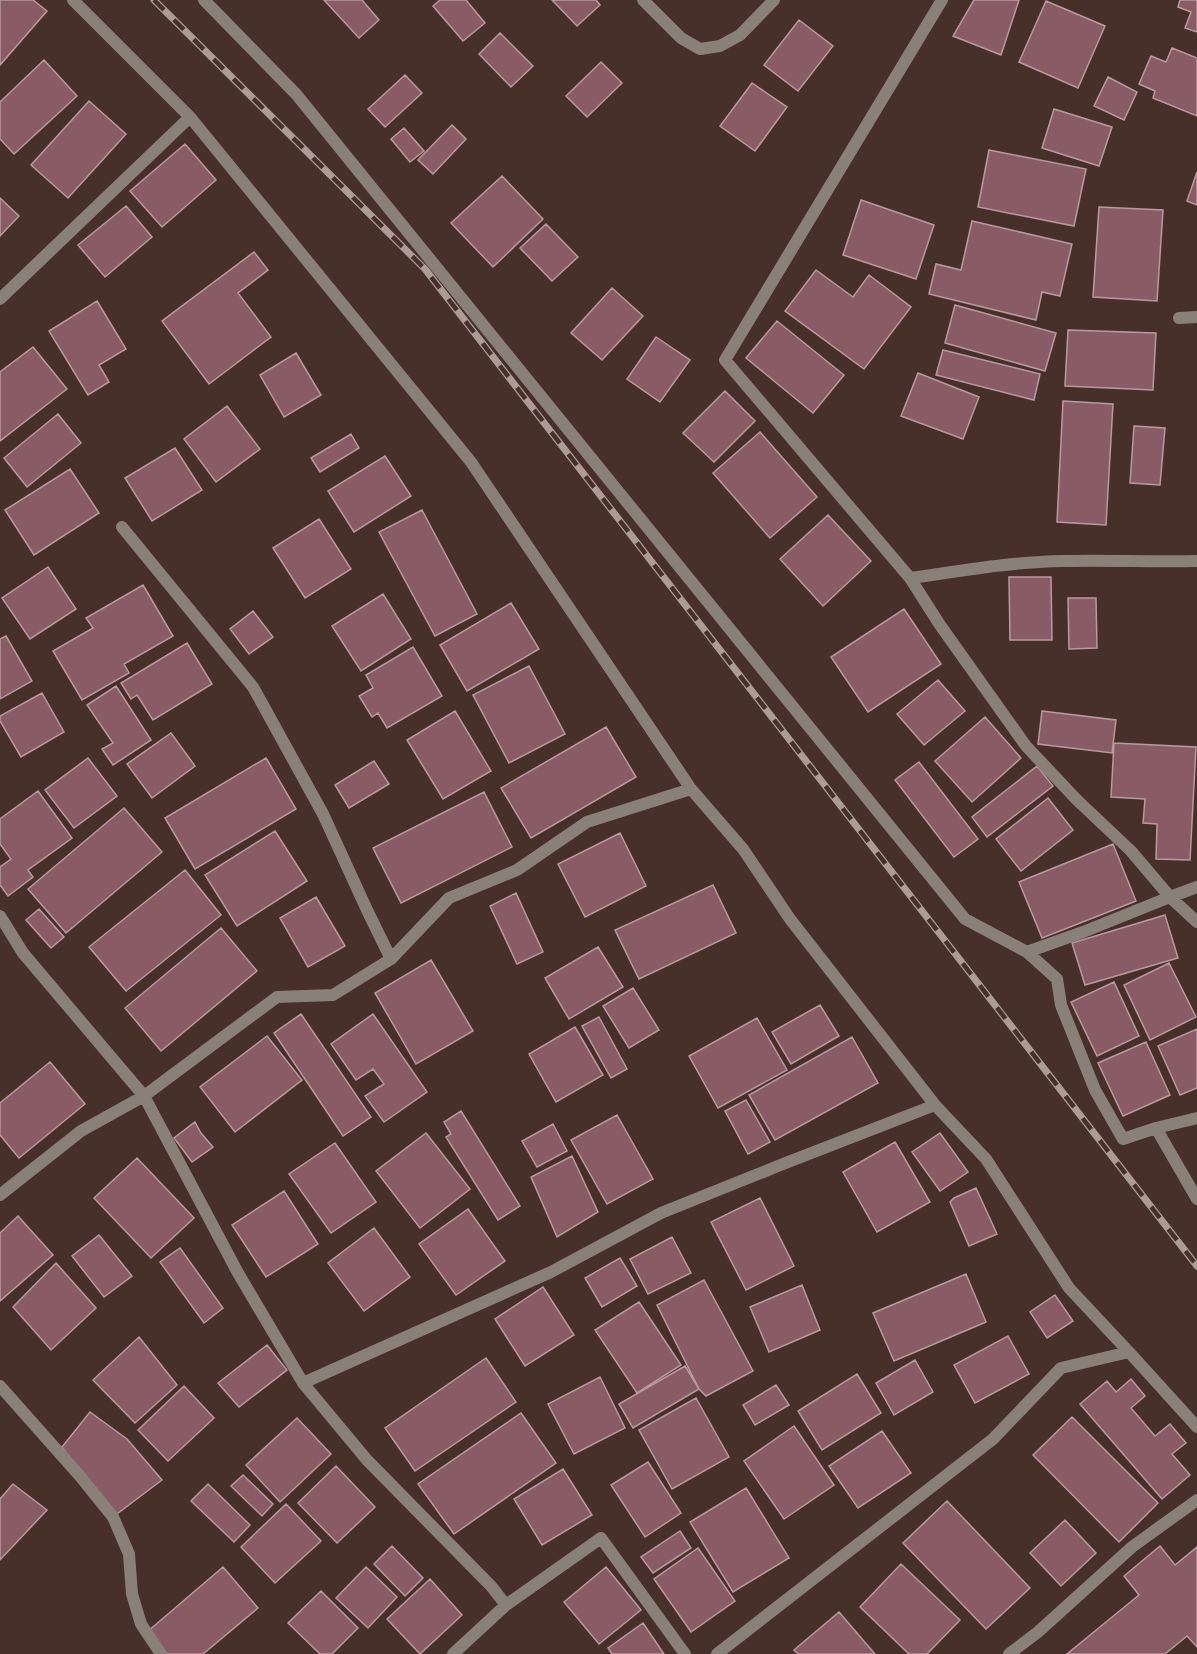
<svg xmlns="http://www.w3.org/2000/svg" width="1197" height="1654" font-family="Signika,sans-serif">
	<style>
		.building { fill: #895c65; stroke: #b89a9f; stroke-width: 1.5 }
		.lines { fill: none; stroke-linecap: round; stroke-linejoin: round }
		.lane { stroke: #898078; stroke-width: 12 }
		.street { stroke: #898078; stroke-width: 12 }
		.rail-casing { stroke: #ad9b96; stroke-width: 7 }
		.rail { stroke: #463029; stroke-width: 4.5; stroke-dasharray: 14; stroke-linecap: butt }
	</style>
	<rect width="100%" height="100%" fill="#463029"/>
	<path class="building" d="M0 0H33L47 11 0 65Z
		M324 0H362L379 20 359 38Z
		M440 0H466L485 23 463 41 433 6Z
		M552 0H596L600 5 577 26Z
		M974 0H1019L1001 55 953 36Z
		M1180 0H1197V32L1185 28 1191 12 1178 7Z
		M1046 1 1105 26 1078 88 1019 62Z
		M799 20 833 46 798 91 764 65Z
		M500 33 533 66 511 87 479 54Z
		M1172 48 1197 58V116L1153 98 1155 91 1139 84 1151 56 1166 62Z
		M44 60 77 96 14 154 0 139V102Z
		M601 62 622 83 587 117 566 96Z
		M405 75 422 93 385 127 368 109Z
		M1108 77 1137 92 1124 120 1094 106Z
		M752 83 787 107 755 151 720 126Z
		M89 101 126 134 68 198 31 165Z
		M1054 109 1112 127 1099 166 1042 148Z
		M452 125 466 139 433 174 418 160Z
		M404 128 424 151 410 162 391 139Z
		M185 144 216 180 162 227 130 191Z
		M989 150 1086 169 1074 226 978 207Z
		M1197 172V205L1187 201Z
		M502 176 543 219 493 267 451 223Z
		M0 198 19 216 0 236Z
		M861 200 934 225 916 279 843 255Z
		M126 206 152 237 105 277 78 245Z
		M1099 207 1163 210 1157 301 1093 297Z
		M972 221 1072 244 1060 296 1042 292 1036 320 929 294 936 264 961 270Z
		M546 224 578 257 552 281 520 248Z
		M254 252 268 270 238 293 271 337 209 384 162 321Z
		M816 270 853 297 869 275 911 307 864 369 785 311Z
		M612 288 643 316 602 360 571 333Z
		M97 301 126 349 99 365 109 382 88 395 49 331Z
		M955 305 1056 333 1045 371 945 343Z
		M777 321 844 375 813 413 746 358Z
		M1068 330 1156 333 1153 390 1065 386Z
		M656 337 690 360 660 402 627 379Z
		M33 347 67 389 0 441V372Z
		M943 350 1040 374 1034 400 936 375Z
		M296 353 321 395 284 417 260 375Z
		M918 373 979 397 963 439 901 416Z
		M725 391 755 421 714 462 683 433Z
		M1063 401 1113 404 1106 525 1057 522Z
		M227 406 260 449 216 482 184 439Z
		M58 414 81 443 27 487 4 458Z
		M1134 426 1165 428 1160 485 1130 483Z
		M760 432 817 497 770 538 713 473Z
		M351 434 359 448 320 472 311 458Z
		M175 448 202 490 152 521 125 478Z
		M385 456 411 496 354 532 328 491Z
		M70 469 99 513 34 555 5 510Z
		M422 510 477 614 435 636 379 532Z
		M828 515 871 561 823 606 780 559Z
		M319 519 351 569 305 598 273 548Z
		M48 567 76 609 30 639 2 598Z
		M1009 577H1051L1052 640H1010Z
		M143 585 173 636 124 664 129 673 82 700 53 651 93 628 86 618Z
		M383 594 411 639 361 671 332 626Z
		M1068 598H1096L1097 648 1069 649Z
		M511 603 539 649 467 691 440 645Z
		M904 609 941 664 868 712 831 657Z
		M253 611 273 637 249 654 230 629Z
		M6 636 32 681 0 699V639Z
		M187 643 212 684 153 720 137 695 131 699 121 683Z
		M413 647 442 696 387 728 378 713 372 717 359 696 373 688 366 675Z
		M529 666 565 734 509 763 473 695Z
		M938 680 965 711 924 745 897 714Z
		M116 686 151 740 113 765 102 749 113 743 87 705Z
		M42 693 64 732 21 757 0 721V716Z
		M455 711 491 771 443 799 407 740Z
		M1042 711 1116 720 1112 753 1038 744Z
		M985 717 1021 758 972 802 935 761Z
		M606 727 636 777 531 838 501 788Z
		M171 733 195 766 152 798 127 764Z
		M1114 743 1196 747 1190 860 1156 859 1157 824 1143 823 1145 799 1111 797Z
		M88 758 117 796 74 828 45 790Z
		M266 758 296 809 195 869 165 818Z
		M374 761 389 784 349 808 335 785Z
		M919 762 978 839 954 857 895 780Z
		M1037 766 1053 786 987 837 972 817Z
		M38 791 72 838 28 870 33 877 8 896 0 885V867L11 859 0 844V819Z
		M484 792 512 847 401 903 373 848Z
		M1048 798 1073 830 1021 871 996 839Z
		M124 808 162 852 66 933 28 889Z
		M275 831 307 881 237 926 205 875Z
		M620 833 646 886 585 917 558 864Z
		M1113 844 1136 901 1042 938 1019 882Z
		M185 870 221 915 126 991 89 947Z
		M713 885 736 933 639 979 615 930Z
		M516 893 543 952 517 964 490 906Z
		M316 897 345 946 308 967 280 918Z
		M39 909 64 937 51 948 26 920Z
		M1165 915 1178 958 1085 985 1072 943Z
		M221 928 257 971 161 1051 125 1008Z
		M598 947 623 987 569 1019 545 978Z
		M431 960 473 1031 416 1064 375 993Z
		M1169 963 1196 1017 1150 1040 1124 985Z
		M1114 982 1139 1036 1097 1056 1071 1002Z
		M633 988 659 1030 629 1048 603 1006Z
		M820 1005 839 1036 791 1064 772 1032Z
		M301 1014 371 1117 343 1136 274 1033Z
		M373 1014 427 1092 384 1122 365 1096 384 1084 373 1069 356 1080 331 1044Z
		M599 1017 627 1069 611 1078 582 1026Z
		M757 1018 787 1070 718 1108 689 1056Z
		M575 1027 603 1075 556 1102 529 1054Z
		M1197 1029V1088L1180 1095 1158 1046Z
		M267 1036 302 1080 235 1132 200 1087Z
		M852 1037 878 1083 775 1140 749 1095Z
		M1146 1042 1170 1095 1123 1116 1098 1063Z
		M50 1062 85 1104 19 1158 0 1135V1103Z
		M746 1100 770 1142 748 1154 725 1111Z
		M461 1111 520 1206 498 1220 446 1137 451 1134 444 1122Z
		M617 1115 653 1179 607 1204 571 1140Z
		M195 1122 201 1133 213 1147 192 1162 174 1138Z
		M553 1124 567 1151 537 1167 522 1141Z
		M426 1133 470 1189 420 1228 376 1171Z
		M940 1133 968 1172 940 1191 912 1152Z
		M895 1142 930 1202 877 1232 843 1172Z
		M335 1143 376 1202 331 1233 289 1174Z
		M572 1156 598 1212 557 1237 531 1177Z
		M137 1158 194 1218 151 1258 94 1198Z
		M976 1188 997 1234 969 1246 950 1202 954 1198Z
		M284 1191 318 1244 266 1277 232 1225Z
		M760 1198 794 1266 746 1290 711 1222Z
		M468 1209 505 1261 456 1295 419 1244Z
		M18 1216 53 1255 0 1301V1233Z
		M374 1228 410 1277 364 1311 328 1263Z
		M99 1235 132 1276 104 1297 72 1256Z
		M672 1237 691 1273 648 1294 630 1259Z
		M180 1248 223 1308 204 1323 160 1262Z
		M620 1258 637 1286 602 1307 585 1278Z
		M56 1263 96 1308 51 1350 13 1307Z
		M966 1274 986 1322 894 1361 873 1313Z
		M704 1280 753 1371 706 1396 699 1389 657 1305Z
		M802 1285 820 1330 769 1352 750 1307Z
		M543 1287 574 1335 525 1366 495 1319Z
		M1055 1295 1073 1321 1047 1338 1030 1312Z
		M639 1302 681 1365 637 1393 595 1330Z
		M1008 1336 1029 1374 975 1403 954 1365Z
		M139 1337 177 1385 135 1423 93 1380Z
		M267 1345 287 1370 239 1407 218 1383Z
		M486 1358 516 1402 415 1471 385 1428Z
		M915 1360 933 1392 894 1415 876 1383Z
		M685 1366 699 1389 633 1428 619 1404Z
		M857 1374 881 1413 822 1450 798 1411Z
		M600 1377 625 1428 574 1454 548 1404Z
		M1131 1379 1145 1396 1131 1408 1155 1436 1170 1424 1186 1443 1172 1454 1190 1475 1162 1499 1080 1404 1107 1381 1116 1392Z
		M776 1385 789 1405 755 1425 743 1405Z
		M184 1386 214 1418 168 1461 138 1430Z
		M696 1398 729 1457 672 1489 639 1430Z
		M90 1412 127 1439 162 1480 113 1517 62 1447Z
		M521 1413 556 1463 454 1534 418 1484Z
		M1072 1417 1158 1503 1119 1542 1033 1455Z
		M297 1418 331 1454 280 1502 246 1465Z
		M794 1426 834 1485 784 1519 744 1461Z
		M882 1431 911 1473 858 1508 829 1466Z
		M648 1462 681 1513 645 1537 611 1485Z
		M336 1466 375 1507 337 1543 298 1503Z
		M563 1469 592 1515 542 1545 514 1499Z
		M243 1475 273 1504 262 1516 231 1486Z
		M13 1484 47 1510 0 1560V1499Z
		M208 1484 250 1525 234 1542 191 1501Z
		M746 1488 789 1558 733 1592 690 1522Z
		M947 1501 1030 1588 986 1629 903 1543Z
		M286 1504 321 1541 275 1583 241 1547Z
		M1065 1520 1096 1553 1061 1586 1030 1553Z
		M680 1531 691 1548 653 1573 641 1557Z
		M392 1546 423 1578 405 1596 374 1564Z
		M1160 1546 1175 1565 1197 1547V1647L1187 1636 1165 1654H1067L1139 1595 1124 1576Z
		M698 1548 735 1601 691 1632 654 1579Z
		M901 1564 960 1620 927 1654H909L860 1607Z
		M223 1567 258 1608 203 1654H166L147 1632Z
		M366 1567 397 1597 368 1628 336 1598Z
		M606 1567 641 1610 599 1644 564 1602Z
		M430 1579 462 1615 420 1654 387 1619Z
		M321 1591 358 1628 332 1654H320L288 1623Z
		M839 1612 875 1654H798L794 1650Z
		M643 1623 664 1654H612L608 1648Z"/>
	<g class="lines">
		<path class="lane" d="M643 0 681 38 700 49 720 46 740 35 774 0"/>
		<path class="street" d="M73 0 190 117
			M204 0 296 94 965 919 1027 952
			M942 0 725 360 910 578 940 625 1026 746 1077 800 1131 851 1170 897 1083 932 1027 952 1057 979 1061 1005 1095 1090 1123 1139 1156 1128 1197 1199
			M0 299 190 117 471 462 691 789
			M1179 318 1197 317
			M122 527 253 687 323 814 367 910 391 959
			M910 578C961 571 1011 562 1062 561 1107 560 1152 562 1197 561
			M1197 887 1170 897 1197 922
			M0 916 23 953 144 1096 238 1273 303 1383 367 1460 491 1586 506 1605
			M1156 1128 1197 1118
			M0 1195 81 1131 144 1096 277 997 333 995 391 959 449 898 517 870 587 822 691 789 743 849 790 919 935 1105 986 1159 1069 1288 1129 1352
			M303 1383 551 1272 661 1213 783 1164 935 1105
			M0 1386 79 1475 113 1517 129 1554 132 1594 141 1624 161 1654
			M453 1654 506 1605 601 1538 685 1654
			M717 1654 993 1439 1061 1368 1129 1352 1197 1427
			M1009 1654 1038 1632 1132 1547 1197 1500"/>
		<defs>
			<path id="rail" d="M154 0 425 269 1197 1266"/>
		</defs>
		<use href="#rail" class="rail-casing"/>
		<use href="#rail" class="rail"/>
	</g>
</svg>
